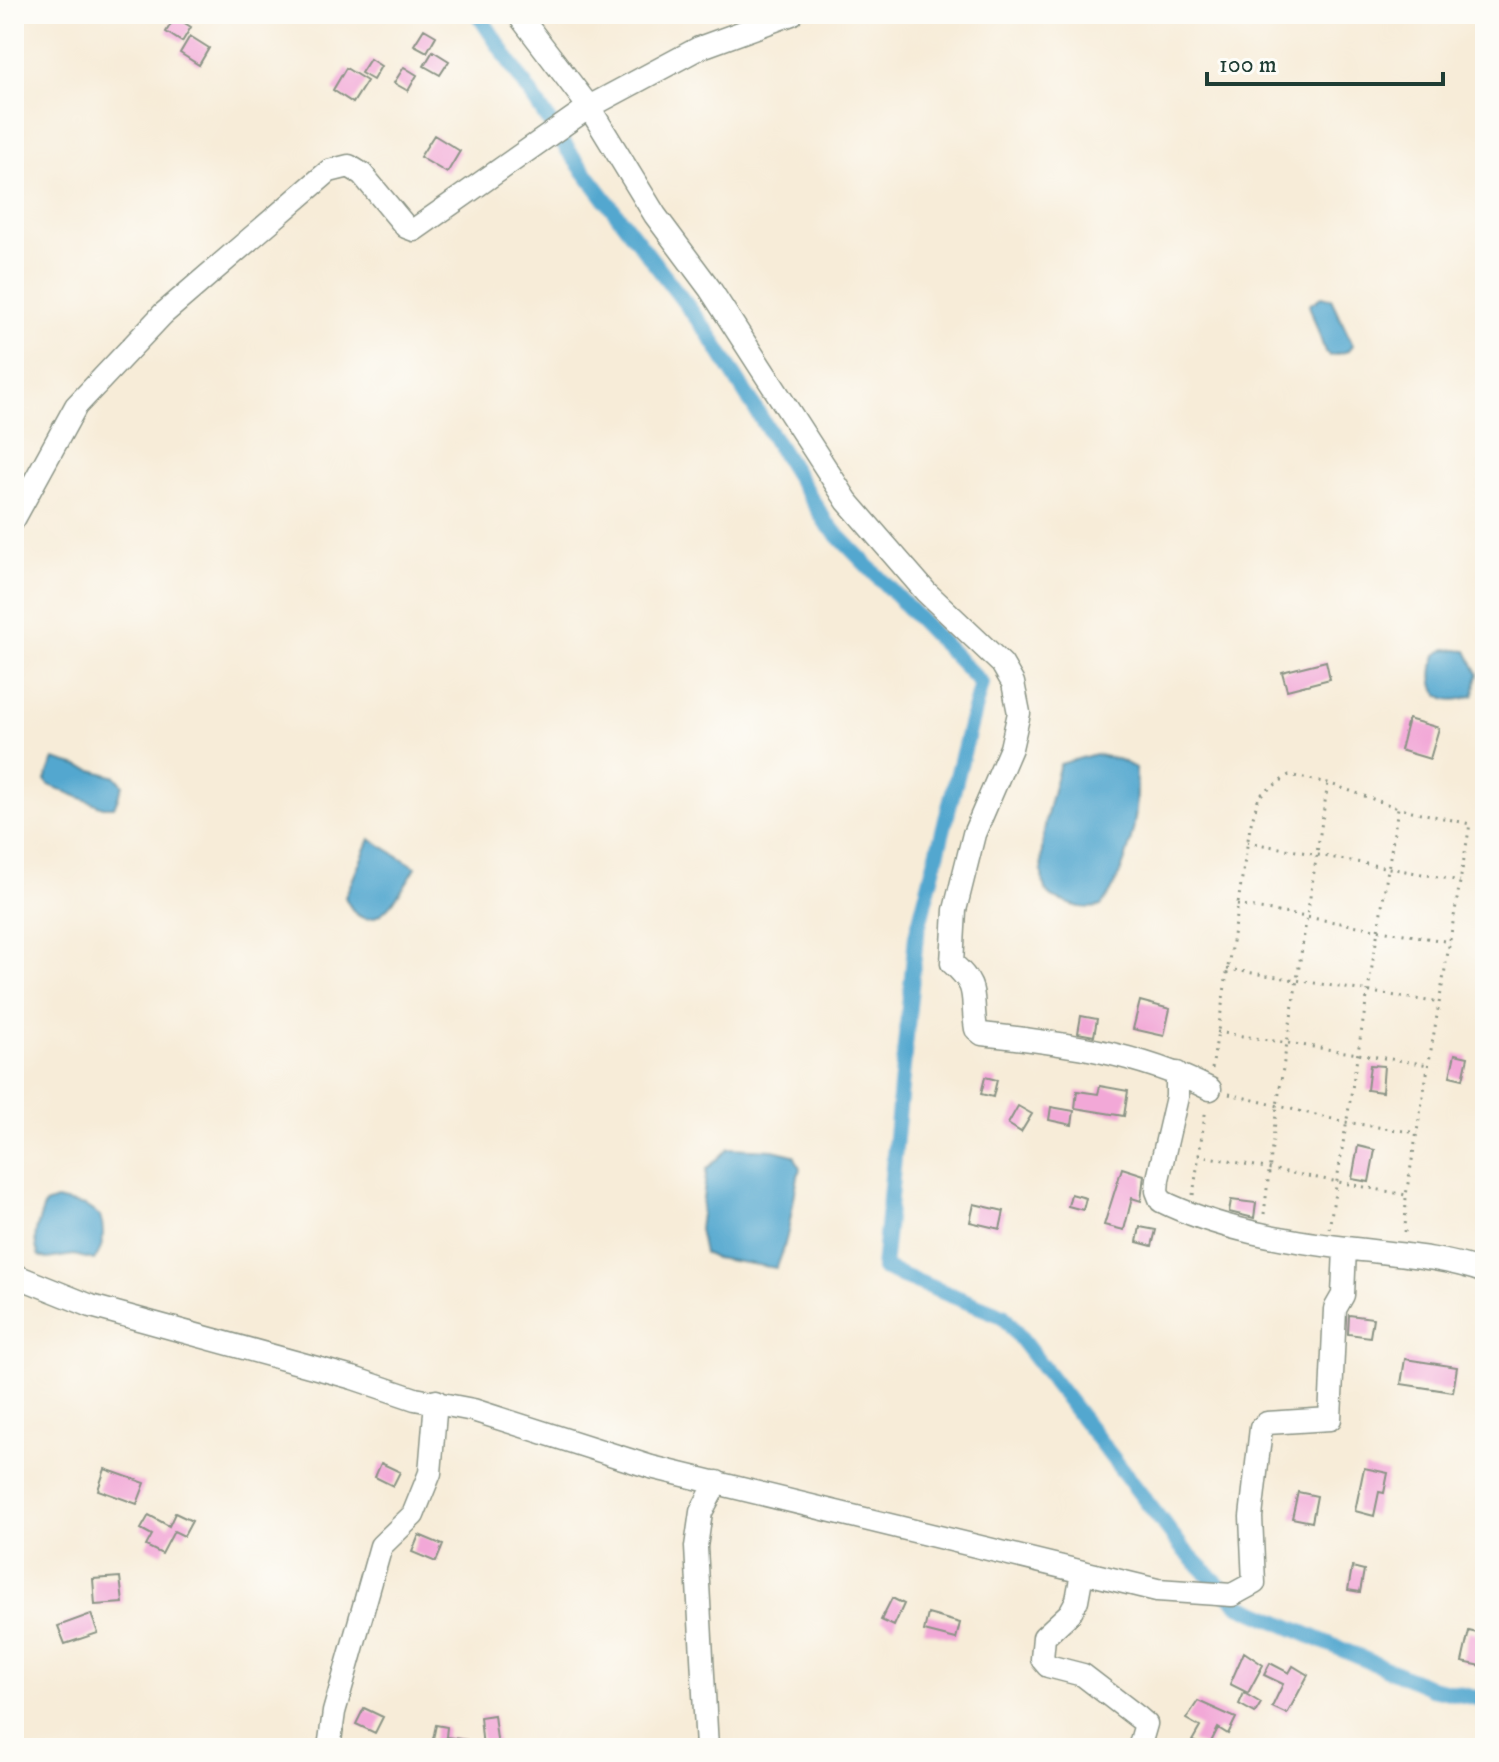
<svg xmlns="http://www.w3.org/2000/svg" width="1499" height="1762" font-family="'IM FELL DW Pica',serif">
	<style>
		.water { fill: #53a7cf; stroke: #397282; stroke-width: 2 }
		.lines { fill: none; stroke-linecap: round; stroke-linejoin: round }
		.canal { stroke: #53a7cf; stroke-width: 16 }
		.building { fill: #f2a8d7 }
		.minor-casing { stroke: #8b9486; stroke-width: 25 }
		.path { stroke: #8b9486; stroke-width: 3; stroke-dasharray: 2 6; stroke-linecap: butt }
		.minor { stroke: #fff; stroke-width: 22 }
	</style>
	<rect width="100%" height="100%" fill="#fdfcf7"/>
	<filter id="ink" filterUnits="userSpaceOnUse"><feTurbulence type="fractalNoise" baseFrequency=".0125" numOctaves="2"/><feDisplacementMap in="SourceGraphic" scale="16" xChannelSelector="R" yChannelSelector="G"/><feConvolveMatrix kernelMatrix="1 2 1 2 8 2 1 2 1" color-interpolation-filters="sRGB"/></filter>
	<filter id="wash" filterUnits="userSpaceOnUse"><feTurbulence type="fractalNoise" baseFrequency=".006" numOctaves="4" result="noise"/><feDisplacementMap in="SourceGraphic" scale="32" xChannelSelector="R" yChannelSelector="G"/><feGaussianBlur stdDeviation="1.8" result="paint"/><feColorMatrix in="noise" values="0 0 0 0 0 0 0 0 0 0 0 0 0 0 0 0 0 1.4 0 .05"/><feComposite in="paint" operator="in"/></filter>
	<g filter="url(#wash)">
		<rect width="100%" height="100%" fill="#f7ecd8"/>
		<path class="water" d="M1321 297 1331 299 1353 345 1348 351 1330 356 1325 352 1309 305Z
			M1446 649 1467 651 1478 674 1474 695C1437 710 1426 687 1436 655Z
			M1095 754 1120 760 1135 768C1142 812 1128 871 1101 906 1088 910 1077 907 1065 902 1057 899 1048 897 1045 889 1034 856 1051 796 1060 764Z
			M54 759 116 777 123 785 114 807H103L49 785 45 780Z
			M370 839 416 867C402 891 369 950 345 897Z
			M729 1148 773 1150 794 1155 800 1168C792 1199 790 1241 776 1268L714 1258 704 1253 699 1229 707 1169Z
			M56 1200 85 1206 100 1216C105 1229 104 1249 94 1260L74 1255 47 1259 39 1256C31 1237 38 1223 45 1204Z"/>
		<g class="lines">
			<path class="canal" d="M478 14 570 153 708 333 827 524 981 683 916 936 883 1268 1003 1316 1183 1549 1239 1605 1431 1688 1485 1700"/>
		</g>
		<g id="blocks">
			<path class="building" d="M175 17 191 27 182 42 166 32Z
				M424 29 436 36 427 52 414 45Z
				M190 36 209 48 199 65 180 53Z
				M433 51 449 61 440 75 424 66Z
				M370 59 381 66 373 80 361 73Z
				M404 67 417 75 408 91 394 83Z
				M346 68 367 81 353 103 333 90Z
				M434 135 460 151 447 173 420 157Z
				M1326 661 1330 679 1287 690 1282 672Z
				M1408 719 1439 728 1430 759 1400 750Z
				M1140 1001 1170 1009 1164 1036 1133 1029Z
				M1081 1016 1097 1019 1094 1036 1078 1033Z
				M1455 1054 1468 1057 1463 1079 1450 1076Z
				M1370 1065 1384 1066 1382 1092 1367 1090Z
				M985 1077 997 1080 993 1097 981 1094Z
				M1100 1086 1128 1091 1124 1116 1075 1108 1077 1091 1098 1094Z
				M1018 1106 1032 1114 1021 1132 1008 1124Z
				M1051 1107 1074 1111 1072 1125 1049 1120Z
				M1358 1146 1375 1150 1369 1182 1352 1179Z
				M1122 1168 1144 1175 1141 1201 1132 1198 1124 1230 1104 1225Z
				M1071 1194 1086 1198 1083 1210 1068 1206Z
				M1231 1200 1256 1203 1254 1218 1229 1212Z
				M974 1204 1004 1211 1000 1229 970 1222Z
				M1140 1227 1156 1230 1152 1246 1137 1242Z
				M1349 1315 1373 1318 1370 1337 1348 1334Z
				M1405 1359 1457 1367 1453 1392 1401 1384Z
				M381 1463 400 1472 393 1486 375 1477Z
				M1364 1468 1388 1473 1384 1493 1379 1492 1374 1516 1355 1511Z
				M105 1469 145 1483 137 1504 98 1490Z
				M1298 1492 1317 1496 1312 1522 1292 1518Z
				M175 1513 192 1521 184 1536 174 1531 162 1554 146 1546 152 1535 141 1529 149 1515 169 1526Z
				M419 1535 443 1545 436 1562 412 1552Z
				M1352 1567 1364 1570 1360 1592 1348 1590Z
				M120 1577 123 1603 95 1605 93 1579Z
				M892 1598 904 1604 894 1626 881 1620Z
				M91 1614 98 1633 65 1644 58 1626Z
				M928 1614 960 1623 956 1639 924 1631Z
				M1469 1631 1485 1635 1482 1666 1462 1662Z
				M1244 1652 1263 1665 1248 1693 1230 1684Z
				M1270 1663 1289 1673 1293 1666 1308 1675 1287 1714 1272 1707 1283 1684 1264 1675Z
				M1244 1693 1261 1703 1255 1713 1239 1704Z
				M1198 1701 1236 1718 1228 1734 1218 1728 1208 1748 1192 1741 1200 1727 1186 1719Z
				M364 1708 383 1717 375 1733 356 1724Z
				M494 1715 498 1748H483L480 1717Z
				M436 1725 447 1727 446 1737 469 1740 468 1748H431Z"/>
		</g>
	</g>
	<g filter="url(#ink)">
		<use href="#blocks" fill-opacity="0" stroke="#8b9486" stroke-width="2"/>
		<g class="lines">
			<defs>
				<path id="minor" d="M518 14 589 107 655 215 710 289 847 501 926 592 1002 664 1013 683 1019 713 1011 748 974 834 955 910 952 963C981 989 970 995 976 1029L982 1034C1062 1043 1137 1052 1210 1089
					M14 519 76 406 163 314 329 171 349 166 362 174 406 227 414 230 589 107 699 48 792 14
					M1177 1073V1097L1158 1179 1157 1191 1161 1201C1218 1229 1283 1240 1346 1248 1392 1254 1441 1256 1485 1272
					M14 1275 91 1306 353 1378 415 1399 473 1410 651 1467 1157 1590 1232 1595 1254 1583 1251 1517 1261 1428 1267 1423 1330 1419 1335 1309 1343 1295 1345 1248
					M1082 1573 1077 1600 1070 1613 1044 1637 1042 1659 1048 1666 1083 1675 1139 1718 1146 1724 1139 1748
					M329 1748 334 1712 381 1546 413 1515 430 1473 436 1401
					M707 1748 696 1547 701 1512 717 1482"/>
			</defs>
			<use href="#minor" class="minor-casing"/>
			<path class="path" d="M1247 842 1460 881
				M1237 905 1450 942
				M1227 969 1440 1003
				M1217 1032 1429 1065
				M1212 1069 1250 827 1259 796 1289 775 1328 783 1398 808
				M1229 1094 1345 1122 1417 1133
				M1198 1155 1406 1195
				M1193 1195 1206 1108
				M1264 1214 1277 1106 1328 783
				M1329 1229 1398 808 1470 824 1406 1195 1405 1238"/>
			<use href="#minor" class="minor"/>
		</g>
	</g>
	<rect width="1499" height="1762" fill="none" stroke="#fdfcf7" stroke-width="48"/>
	<path d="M1207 72v12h236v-12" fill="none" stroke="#1f3d34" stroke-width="4"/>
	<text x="1219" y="72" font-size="24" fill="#1f3d34" stroke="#fdfcf7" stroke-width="6" paint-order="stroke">100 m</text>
</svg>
